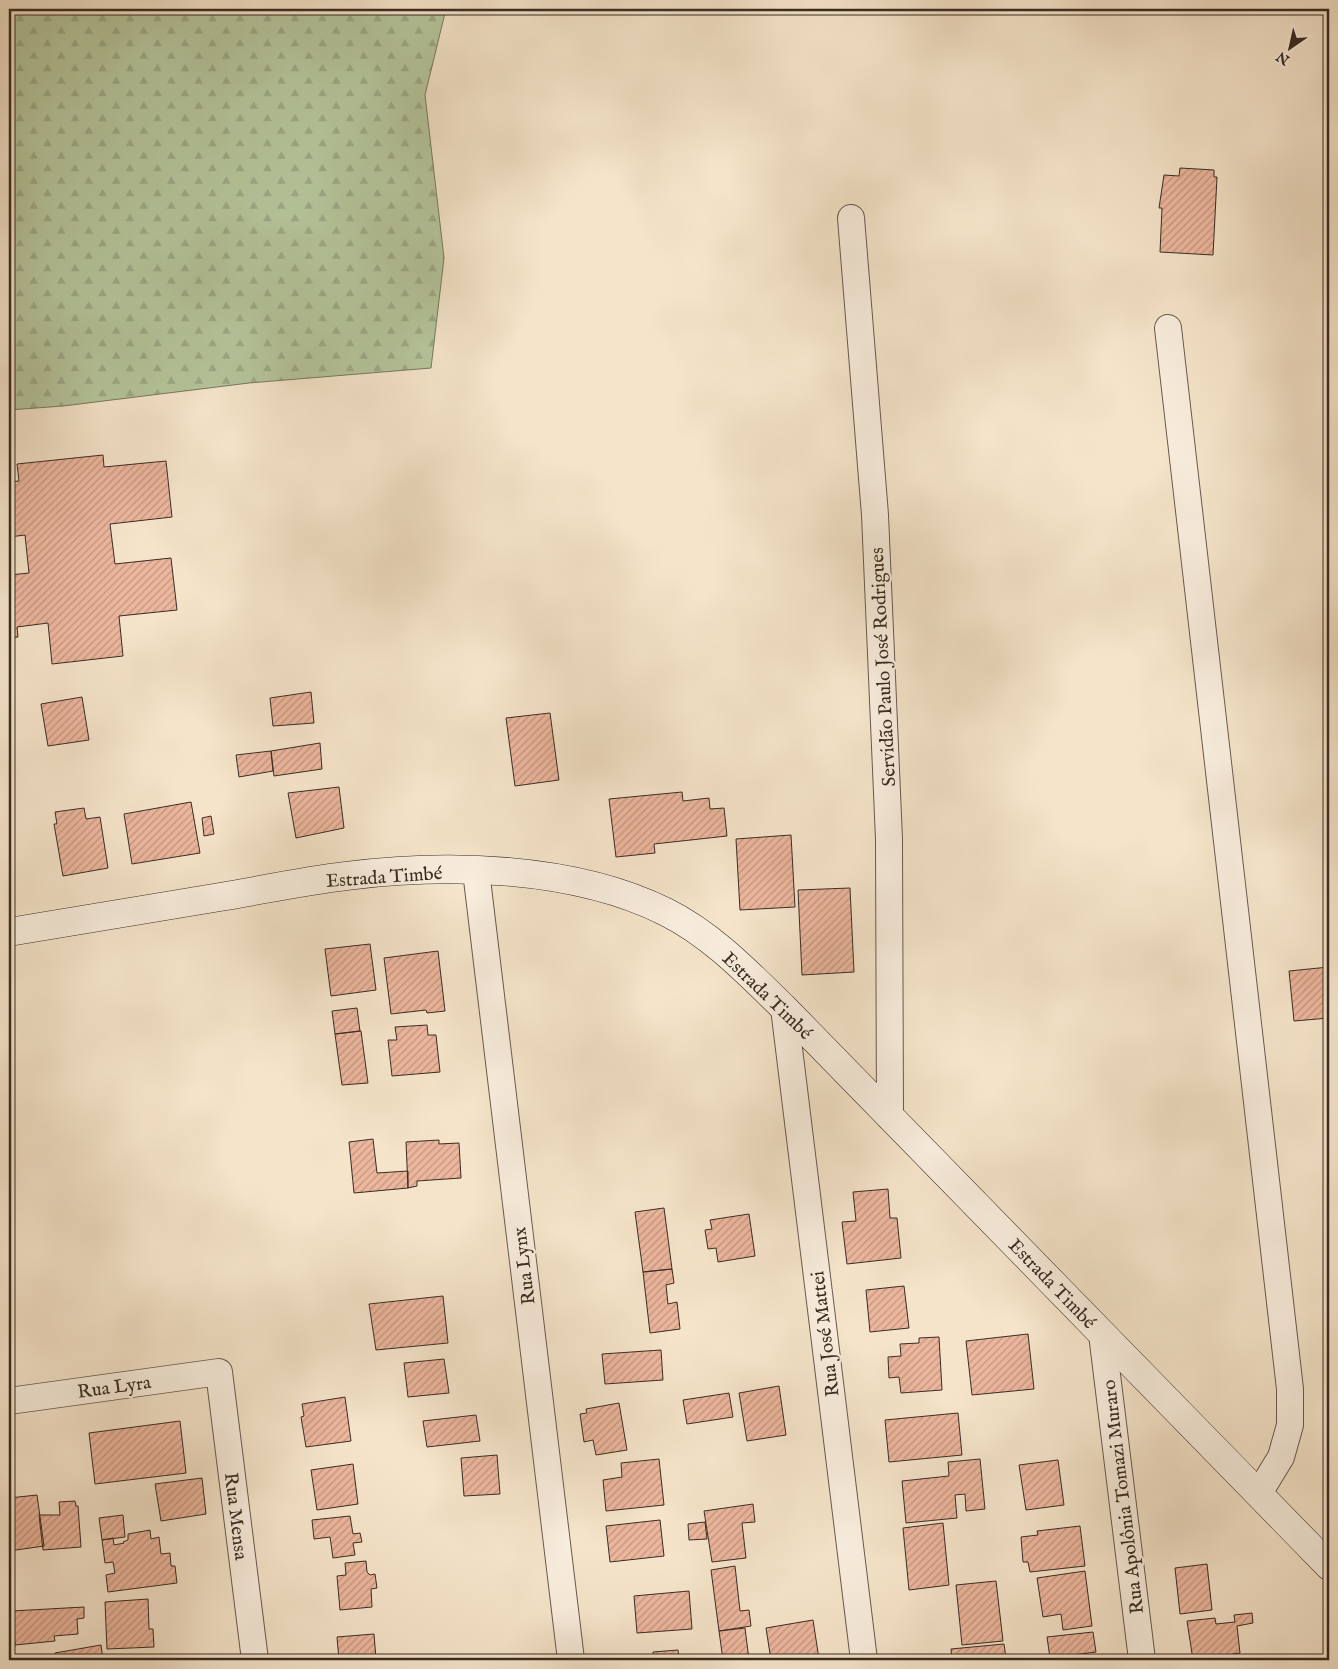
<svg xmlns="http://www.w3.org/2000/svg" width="1338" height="1669" font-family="'IM FELL English',serif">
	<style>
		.forest { fill: url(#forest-firs); stroke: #777860 }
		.building { fill: url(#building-hatch); stroke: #392c23 }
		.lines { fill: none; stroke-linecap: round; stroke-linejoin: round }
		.street-casing { stroke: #685a4d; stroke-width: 28 }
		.secondary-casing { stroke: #392c23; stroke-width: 29 }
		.street { stroke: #f8eddd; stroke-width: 26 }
		.secondary { stroke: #f8eddd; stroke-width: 28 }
		.labels { text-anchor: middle; stroke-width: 4.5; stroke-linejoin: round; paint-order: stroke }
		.street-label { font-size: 19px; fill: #392c23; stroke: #f8eddd }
	</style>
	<defs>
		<pattern id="forest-firs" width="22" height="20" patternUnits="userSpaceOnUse" patternTransform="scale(1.25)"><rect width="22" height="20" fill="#b5c59c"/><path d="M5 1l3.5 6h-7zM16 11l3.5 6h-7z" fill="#9ca986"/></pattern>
		<pattern id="building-hatch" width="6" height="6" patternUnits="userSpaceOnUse" patternTransform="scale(1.25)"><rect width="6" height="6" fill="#edb79e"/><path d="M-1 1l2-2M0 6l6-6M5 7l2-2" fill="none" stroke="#c19580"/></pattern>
	</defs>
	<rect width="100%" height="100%" fill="#f5e4ca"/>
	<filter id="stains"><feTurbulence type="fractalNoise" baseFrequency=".004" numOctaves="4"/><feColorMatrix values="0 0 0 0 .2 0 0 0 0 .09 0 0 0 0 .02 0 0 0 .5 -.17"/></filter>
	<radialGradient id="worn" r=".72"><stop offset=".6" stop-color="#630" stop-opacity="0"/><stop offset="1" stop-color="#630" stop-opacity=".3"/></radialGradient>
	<path class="forest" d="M9 9H446L425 95 444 258 431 368 249 383 63 406 9 410Z"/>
	<path class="building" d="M1180 168 1214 170V177H1217L1213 255 1160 252 1162 208H1159L1164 175 1179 176Z
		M103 455 104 467 166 461 172 517 110 524 115 564 171 558 177 610 119 616 123 656 52 664 48 623 17 627 18 637 9 638V575L29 573 25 535 9 537V482L19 481 17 464Z
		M311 692 314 723 273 726 270 698Z
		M82 697 89 740 48 746 41 704Z
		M550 713 559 780 515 786 506 718Z
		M320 743 322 769 274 776 271 751Z
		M271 751 273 771 239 777 236 755Z
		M339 787 344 828 296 838 288 793Z
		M682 792 683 801 709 798 710 809 724 808 727 836 654 844 655 853 616 857 609 799Z
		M191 802 200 853 132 864 124 814Z
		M84 808 86 819 100 817 108 868 63 876 54 824H57L55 812Z
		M211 816 214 834 204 836 202 818Z
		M791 835 795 907 740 910 736 839Z
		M850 888 854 972 802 975 798 890Z
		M370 944 376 990 331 996 325 949Z
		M438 951 445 1011 427 1013 426 1010 391 1014 384 958Z
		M1329 967V1018L1294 1021 1289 971Z
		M357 1008 360 1031 335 1034 332 1011Z
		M427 1025 428 1035H436L440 1072 392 1076 388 1040H397L395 1027Z
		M361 1031 368 1083 342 1085 335 1034Z
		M373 1139 377 1173 408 1171V1188L354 1193 349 1142Z
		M439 1140V1144L459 1143 461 1178 417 1181V1186L408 1188 406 1142Z
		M888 1189 890 1218H897L901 1258 847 1264 842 1222 856 1221 853 1192Z
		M664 1208 672 1269 643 1272 635 1212Z
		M749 1214 755 1256 718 1262 716 1248 708 1249 705 1230 712 1229 710 1220Z
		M672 1269 674 1283 666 1285 668 1304 677 1302 680 1329 650 1333 643 1272Z
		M904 1286 909 1328 870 1332 866 1290Z
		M443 1296 448 1343 376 1350 369 1304Z
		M1028 1334 1034 1389 972 1395 966 1341Z
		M939 1337 942 1390 901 1393 899 1377 889 1378 888 1357 901 1356 900 1344 919 1343V1338Z
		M661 1350 663 1380 605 1384 602 1354Z
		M444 1359 449 1393 408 1397 404 1363Z
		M779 1386 786 1435 747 1441 739 1393Z
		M729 1393 733 1417 687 1424 683 1400Z
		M345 1397 351 1441 306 1447 301 1417 304 1416 302 1404Z
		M619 1403 627 1450 596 1455 593 1440 584 1442 580 1414 587 1413 586 1409Z
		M958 1413 962 1455 889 1462 885 1420Z
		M476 1415 480 1441 427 1447 423 1421Z
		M180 1421 186 1473 95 1484 89 1433Z
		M497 1455 500 1494 464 1496 461 1458Z
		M659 1459 664 1505 606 1511 603 1480 622 1477 621 1463Z
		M980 1459 985 1509 966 1511 965 1494 955 1495 957 1518 906 1523 902 1481 949 1476 948 1462Z
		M1058 1460 1064 1505 1026 1510 1019 1465Z
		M353 1464 358 1504 317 1510 311 1470Z
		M202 1478 206 1514 161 1521 155 1484Z
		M37 1495 44 1546 9 1551V1498Z
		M75 1501 76 1506H78L81 1547 43 1550 39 1515H60L59 1502Z
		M753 1504 755 1522 742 1523 746 1558 712 1562 704 1511Z
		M123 1515 125 1537 102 1540 99 1518Z
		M350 1516 353 1534 360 1533 362 1542 353 1543 355 1555 333 1558 330 1537 314 1539 312 1520Z
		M660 1520 664 1556 610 1562 606 1526Z
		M705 1522 707 1539 689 1540 688 1524Z
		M943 1523 949 1585 909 1590 903 1528Z
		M1080 1526 1085 1566 1030 1572 1028 1562H1023L1021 1537 1038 1535 1037 1531Z
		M150 1530 151 1539 159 1537 161 1554 170 1553 171 1566H175L177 1583 108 1592 106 1575 115 1573 113 1562 105 1563 102 1540 113 1538 114 1545 124 1543 123 1542 128 1540V1534Z
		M366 1561 367 1572 370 1575 375 1574 377 1588 371 1589 372 1607 340 1610 337 1576 346 1575 345 1563Z
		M1207 1564 1212 1610 1180 1614 1175 1568Z
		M735 1566 740 1611 749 1610 751 1626 719 1631 711 1570Z
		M1085 1571 1092 1626 1063 1630 1061 1614 1043 1617 1037 1578Z
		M996 1581 1003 1641 962 1645 956 1585Z
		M689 1591 692 1629 637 1633 634 1596Z
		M148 1599 149 1629H153L154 1647 107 1649 105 1602Z
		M84 1607V1618L77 1619 78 1634 54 1636 55 1641 15 1645 12 1611Z
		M1252 1613 1253 1623 1237 1626 1240 1653 1193 1660 1187 1621 1215 1618 1216 1624 1235 1622 1234 1615Z
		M813 1620 819 1659 771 1660 766 1628Z
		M745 1628 749 1660H723L719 1631Z
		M1093 1632 1096 1652 1050 1658 1047 1637Z
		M374 1634 376 1659 339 1660 337 1637Z
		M1004 1644 1006 1658 995 1660H952L951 1649Z
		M101 1645 103 1660H56L55 1653Z
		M678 1650 679 1660H654L653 1652Z"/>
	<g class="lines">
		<defs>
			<path id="street" d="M851 218 875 515 889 839 890 1117
				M1168 328 1290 1389V1425L1281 1457 1259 1493
				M476 871 571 1660
				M784 1008 864 1660
				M1102 1334 1142 1660
				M9 1401 219 1372 255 1660"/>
			<path id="secondary" d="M9 932C79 920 150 909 220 897 262 890 304 881 346 876 447 863 574 866 666 912 712 935 748 973 784 1008L1329 1566"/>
		</defs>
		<use href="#street" class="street-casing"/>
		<use href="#secondary" class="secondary-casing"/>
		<use href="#street" class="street"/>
		<use href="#secondary" class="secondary"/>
	</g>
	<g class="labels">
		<g class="street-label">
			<text transform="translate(882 667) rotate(-93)" y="7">Servidão Paulo José Rodrigues</text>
			<text transform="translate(384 876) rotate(-4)" y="7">Estrada Timbé</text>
			<text transform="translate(768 995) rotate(44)" y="7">Estrada Timbé</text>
			<text transform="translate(523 1266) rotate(-97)" y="7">Rua Lynx</text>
			<text transform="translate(1053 1283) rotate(46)" y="7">Estrada Timbé</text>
			<text transform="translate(824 1334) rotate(-97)" y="7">Rua José Mattei</text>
			<text transform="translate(114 1386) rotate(-8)" y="7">Rua Lyra</text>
			<text transform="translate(1122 1497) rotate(-97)" y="7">Rua Apolônia Tomazi Muraro</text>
			<text transform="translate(237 1516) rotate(83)" y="7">Rua Mensa</text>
		</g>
	</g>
	<rect width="1338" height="1669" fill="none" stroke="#f5e4ca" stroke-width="30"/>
	<rect x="10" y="10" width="1318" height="1649" fill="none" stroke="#392c23" stroke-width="2.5"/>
	<rect x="15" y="15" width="1308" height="1639" fill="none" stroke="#392c23"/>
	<g transform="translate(1290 48) rotate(214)" stroke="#f8eddd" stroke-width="4" paint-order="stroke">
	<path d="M0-4L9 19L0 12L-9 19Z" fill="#392c23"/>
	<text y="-8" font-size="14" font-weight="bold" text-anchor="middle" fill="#392c23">N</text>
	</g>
	<rect width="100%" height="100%" filter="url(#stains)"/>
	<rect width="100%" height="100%" fill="url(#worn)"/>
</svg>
